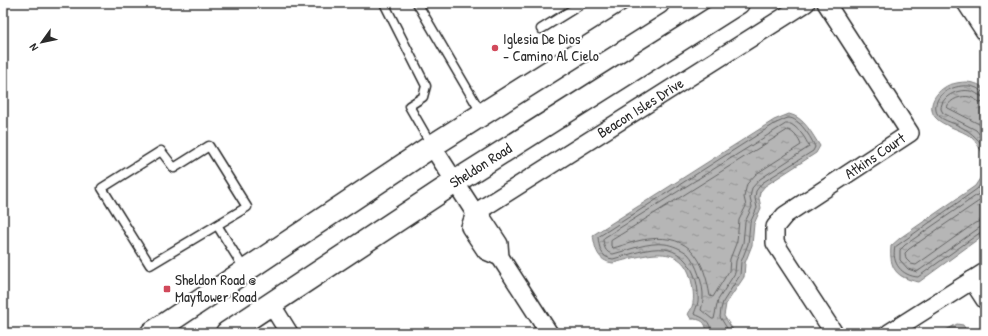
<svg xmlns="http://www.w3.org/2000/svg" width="988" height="336" font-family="'Patrick Hand',sans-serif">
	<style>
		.water { fill: url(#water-ripples); stroke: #7e7e7e }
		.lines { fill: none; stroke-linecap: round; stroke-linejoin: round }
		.shore { stroke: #636363; stroke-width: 1 }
		.lane-casing { stroke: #2b2b2b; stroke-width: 11 }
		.street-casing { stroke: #2b2b2b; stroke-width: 20 }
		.secondary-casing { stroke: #2b2b2b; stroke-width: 25 }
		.lane { stroke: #fff; stroke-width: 8 }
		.street { stroke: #fff; stroke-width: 17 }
		.secondary { stroke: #fff; stroke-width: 22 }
		.poi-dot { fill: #d1495b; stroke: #fff; stroke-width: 1.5 }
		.labels { text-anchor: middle; stroke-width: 4; stroke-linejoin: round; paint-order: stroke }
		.poi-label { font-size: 15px; fill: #2b2b2b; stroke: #fff; text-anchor: start }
		.street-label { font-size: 15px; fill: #2b2b2b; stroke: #fff }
	</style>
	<defs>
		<pattern id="water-ripples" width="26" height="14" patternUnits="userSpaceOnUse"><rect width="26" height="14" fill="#b6b6b6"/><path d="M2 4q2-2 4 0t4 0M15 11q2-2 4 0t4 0" fill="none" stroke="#949494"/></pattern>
	</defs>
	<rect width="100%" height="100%" fill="#fff"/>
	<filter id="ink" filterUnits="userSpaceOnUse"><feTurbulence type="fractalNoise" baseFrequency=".025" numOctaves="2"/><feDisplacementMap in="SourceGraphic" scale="8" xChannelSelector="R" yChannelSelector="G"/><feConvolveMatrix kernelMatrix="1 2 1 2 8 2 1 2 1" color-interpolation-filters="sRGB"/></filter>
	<g filter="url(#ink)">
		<path class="water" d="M967 82C975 83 981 84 985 91V157C981 151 977 142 971 137 961 129 942 126 935 117 926 105 937 90 949 85 955 83 961 82 967 82Z
			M789 114C804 117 812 134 820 146L816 153 765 186 760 192 759 198 761 208 754 224 752 245 745 263 744 277 726 304 724 316 735 333H707C706 321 701 319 691 319L688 314C695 305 694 295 692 284 684 239 643 256 613 263 597 261 595 248 593 235L774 120Z
			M985 171V234L919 282C896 278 889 268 891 246L900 238 975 186Z
			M957 324 963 325 968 333H944L946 330Z"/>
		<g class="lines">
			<path class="shore" d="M985 92C980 92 979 88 974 87 962 83 942 89 937 101 935 106 935 112 939 116 943 120 950 122 955 124 970 131 976 136 985 149
				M985 97C980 97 978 94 974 92 961 87 941 95 941 109L943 113 976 130 985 141
				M985 103C978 103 976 99 970 97 962 95 950 99 947 107L948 108 979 124 985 131
				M786 124H791C799 129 806 138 809 147L760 179 752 188 750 198 752 207 745 222 743 243 736 261 735 273 718 300 714 319H712L701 310C702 306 703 302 703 298 704 286 696 262 688 254 682 249 672 245 665 244 648 242 629 250 613 254 605 253 604 246 603 240L604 238Z
				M788 130C794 132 799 139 801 145L756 174 747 184 744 197 746 206 739 220 737 241 730 259 729 271 713 297 710 296C704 260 691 234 649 239 637 240 625 245 613 248L611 246V241Z
				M985 179 977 189 895 247C891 263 902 276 918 277L981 232 985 231
				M985 188 980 193 905 245 900 250V260L908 269 917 272 979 228 985 226
				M985 197 909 249 905 253 906 259 911 264 916 265 975 223 985 220
				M711 333C711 321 704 318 694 314 696 308 699 302 698 296 698 275 687 253 665 249 648 247 629 255 613 259 601 258 599 247 598 237L776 123C780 122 784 119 788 118 799 117 812 139 815 147L813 151 762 183 756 191 755 198 757 208 750 223 748 244 741 262 740 275 723 302 721 309 720 317 730 333"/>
			<defs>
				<path id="lane" d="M384 3 426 86 423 97 409 106 432 146
					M417 3 482 114
					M541 29 583 3
					M217 225 247 207 209 146 174 168 161 151 102 188 150 265 217 225 245 270"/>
				<g id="street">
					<path d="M826 3 910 133 785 215 775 227V243L834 333"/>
					<path d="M966 3 985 32"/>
					<path d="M432 146 475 213 482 218 499 244 500 257 549 333"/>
					<path id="s1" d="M475 213 806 3"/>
					<path d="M475 213 470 227 486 251 500 257"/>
					<path d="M972 280 985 300"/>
					<path d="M271 304 289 333"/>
					<path d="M889 333 985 272"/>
				</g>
				<g id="secondary">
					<path d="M152 333 432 146 658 3"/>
					<path id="s2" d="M227 333 455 182 738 3"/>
				</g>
			</defs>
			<use href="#lane" class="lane-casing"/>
			<use href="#street" class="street-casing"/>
			<use href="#secondary" class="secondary-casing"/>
			<use href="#lane" class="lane"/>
			<use href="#street" class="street"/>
			<use href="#secondary" class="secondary"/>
		</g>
	</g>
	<g class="poi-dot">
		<circle cx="495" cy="48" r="4"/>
		<rect x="163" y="285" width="8" height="8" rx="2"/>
	</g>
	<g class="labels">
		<g class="poi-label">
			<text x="503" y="44">Iglesia De Dios<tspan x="503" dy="17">- Camino Al Cielo</tspan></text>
			<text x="175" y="285">Sheldon Road @<tspan x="175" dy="17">Mayflower Road</tspan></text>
		</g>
		<g class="street-label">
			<text dy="5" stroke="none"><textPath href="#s1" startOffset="196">Beacon Isles Drive</textPath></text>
			<text transform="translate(875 156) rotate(-34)" y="5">Atkins Court</text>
			<text dy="5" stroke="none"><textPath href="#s2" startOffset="304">Sheldon Road</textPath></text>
		</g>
	</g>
	<rect width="988" height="336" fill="none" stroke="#fff" stroke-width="16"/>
	<rect x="8" y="8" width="972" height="320" fill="none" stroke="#2b2b2b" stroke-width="1.5" filter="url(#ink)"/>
	<g transform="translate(42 42) rotate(237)" stroke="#ffffff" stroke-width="3" paint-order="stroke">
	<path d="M0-3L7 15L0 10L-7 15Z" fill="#2b2b2b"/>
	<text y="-6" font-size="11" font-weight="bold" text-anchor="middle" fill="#2b2b2b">N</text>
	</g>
</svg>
